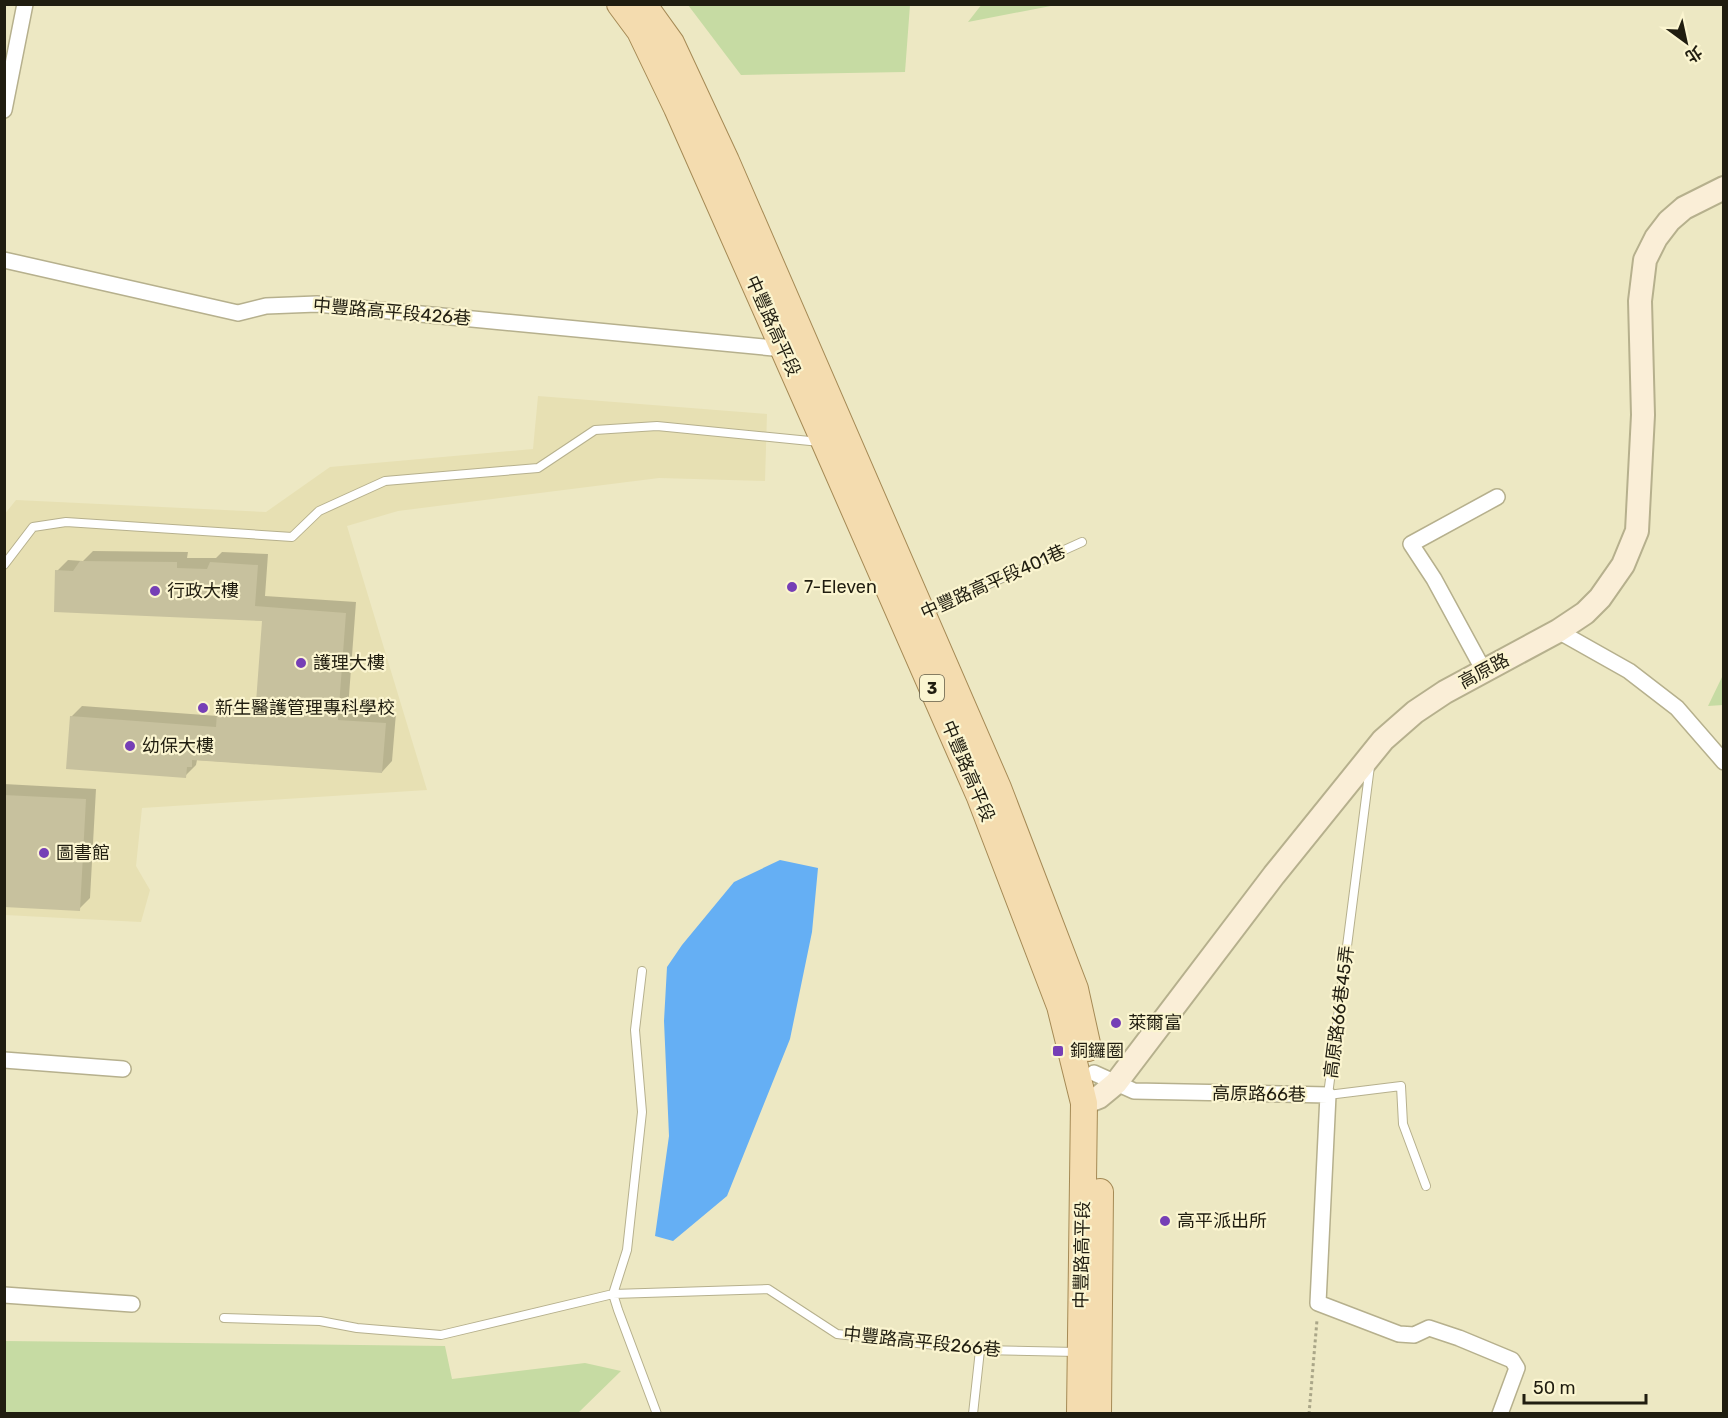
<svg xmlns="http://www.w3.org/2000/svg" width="1728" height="1418" font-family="Rubik,'Noto Sans TC',sans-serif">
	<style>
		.built { fill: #e7e0b3 }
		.green { fill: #c6dba3 }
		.water { fill: #65aff4 }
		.shadow { fill: #0003 }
		.building { fill: #c7c19e }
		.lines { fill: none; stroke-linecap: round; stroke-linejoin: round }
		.lane-casing { stroke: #b6b08d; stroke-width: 10 }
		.street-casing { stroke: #b6b08d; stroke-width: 18 }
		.secondary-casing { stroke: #b6b08d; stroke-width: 26 }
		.primary-casing { stroke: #a58a55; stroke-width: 28 }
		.path { stroke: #aaa688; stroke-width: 3; stroke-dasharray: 3 3; stroke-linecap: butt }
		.lane { stroke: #fff; stroke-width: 8 }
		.street { stroke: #fff; stroke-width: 15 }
		.secondary { stroke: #faeed7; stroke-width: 22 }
		.primary { stroke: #f4dcaf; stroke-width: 26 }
		.poi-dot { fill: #763fb6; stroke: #fbf5d0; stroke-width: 2 }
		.labels { text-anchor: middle; stroke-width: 4.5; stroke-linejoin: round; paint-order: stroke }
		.shield { fill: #fbf5d0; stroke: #625e4a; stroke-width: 1.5 }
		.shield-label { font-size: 16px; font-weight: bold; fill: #201d10 }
		.street-label { font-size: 18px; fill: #201d10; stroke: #fbf5d0 }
		.poi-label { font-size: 18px; fill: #201d10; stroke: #fbf5d0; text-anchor: start }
	</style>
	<rect width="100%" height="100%" fill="#ede8c3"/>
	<path class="built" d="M538 396 767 414 765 481 659 478 398 511 347 526 427 790 142 808 136 866 150 890 141 922 5 915 4 515 16 500 266 512 330 467 533 449Z"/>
	<path class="green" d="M982 4H1056V5L968 22Z
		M688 5H910L905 72 741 75Z
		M1723 675V705L1708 706Z
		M5 1341 445 1346 452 1379 585 1363 621 1371 578 1413 5 1414Z"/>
	<path class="water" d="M780 860 818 868 812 932 790 1039 727 1196 673 1241 655 1236 669 1136 664 1021 667 967 682 945 734 882Z"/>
	<path class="shadow" d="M93 551 188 552 187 558H216L222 552 268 554 265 596 356 602 348 709 396 713 392 761 382 772 197 760 196 765 185 776 71 717 82 706 218 716 229 703 258 705 264 620 57 571 68 560 83 561Z
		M4 784 96 789 90 898 79 909 4 906Z"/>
	<path class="building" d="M80 561 177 562V568L207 569 210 562 258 565 255 606 346 613 338 720 386 723 382 773 192 760V767H187L186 778 66 769 70 716 216 727 217 713 255 716 262 621 54 612 55 570 73 571Z
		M4 795 86 799 80 911 4 907Z"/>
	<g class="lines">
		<defs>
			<path id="lane" d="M4 565 33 527 66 522 292 537 319 511 385 481 538 468 595 430 657 426 820 442
				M927 612 1082 542
				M1370 766 1328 1095 1401 1086 1403 1124 1426 1186
				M642 971 635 1030 642 1112 627 1250 613 1294 768 1289 837 1334 980 1350 1077 1352
				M224 1318 320 1321 357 1328 441 1335 613 1294 618 1310 657 1414
				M973 1414 980 1350"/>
			<path id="street" d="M4 110 25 4
				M4 260 238 313 266 306 317 304 784 349
				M1558 631 1629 671 1677 708 1724 762
				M1484 671 1434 579 1411 544 1497 497
				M4 1060 123 1069
				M1094 1073 1134 1091 1328 1095 1318 1303 1399 1334 1414 1335 1429 1328 1459 1338 1512 1360 1517 1368 1500 1414
				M4 1295 132 1304"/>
			<path id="secondary" d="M1084 1103 1099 1097 1116 1083 1274 875 1383 740 1415 712 1445 692 1558 631 1585 613 1600 598 1623 565 1637 531 1643 415 1640 301 1645 260 1656 238 1669 221 1684 208 1724 188"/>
			<path id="primary" d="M620 4 640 31 677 108 825 443 980 797 1060 1006 1084 1103 1080 1414
				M643 4 671 43 726 161 998 788 1075 989 1088 1048
				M1098 1414 1100 1192"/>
		</defs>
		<use href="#lane" class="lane-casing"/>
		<use href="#street" class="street-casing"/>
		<use href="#secondary" class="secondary-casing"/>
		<use href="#primary" class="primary-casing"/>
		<path class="path" d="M1309 1414 1317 1320"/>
		<use href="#lane" class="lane"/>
		<use href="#street" class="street"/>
		<use href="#secondary" class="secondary"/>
		<use href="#primary" class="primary"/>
	</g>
	<g class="poi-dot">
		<circle cx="792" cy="587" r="6"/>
		<circle cx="155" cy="591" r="6"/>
		<circle cx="301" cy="663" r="6"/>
		<circle cx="203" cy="708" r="6"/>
		<circle cx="130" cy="746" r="6"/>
		<circle cx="44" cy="853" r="6"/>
		<circle cx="1116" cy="1023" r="6"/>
		<rect x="1052" y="1045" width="12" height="12" rx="3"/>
		<circle cx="1165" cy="1221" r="6"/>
	</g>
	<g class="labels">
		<rect class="shield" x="920" y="675" width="24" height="26" rx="4.5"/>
		<g class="shield-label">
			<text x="932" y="694">3</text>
		</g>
		<g class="street-label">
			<text transform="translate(392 312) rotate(5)" y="6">中豐路高平段426巷</text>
			<text transform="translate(773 326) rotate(66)" y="6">中豐路高平段</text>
			<text transform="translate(993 582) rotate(-24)" y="6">中豐路高平段401巷</text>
			<text transform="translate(1484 671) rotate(-28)" y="6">高原路</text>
			<text transform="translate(968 771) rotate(67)" y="6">中豐路高平段</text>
			<text transform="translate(1339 1012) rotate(-83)" y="6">高原路66巷45弄</text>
			<text transform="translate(1259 1094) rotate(1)" y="6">高原路66巷</text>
			<text transform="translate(1082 1255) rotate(-89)" y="6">中豐路高平段</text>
			<text transform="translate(922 1342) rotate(6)" y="6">中豐路高平段266巷</text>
		</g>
		<g class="poi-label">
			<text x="804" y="593">7-Eleven</text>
			<text x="167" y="597">行政大樓</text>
			<text x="313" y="669">護理大樓</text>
			<text x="215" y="714">新生醫護管理專科學校</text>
			<text x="142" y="752">幼保大樓</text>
			<text x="56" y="859">圖書館</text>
			<text x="1128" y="1029">萊爾富</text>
			<text x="1070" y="1057">銅鑼圈</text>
			<text x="1177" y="1227">高平派出所</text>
		</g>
	</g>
	<rect width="1728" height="1418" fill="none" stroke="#201d10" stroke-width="12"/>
	<g transform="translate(1686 42) rotate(147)" stroke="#fbf5d0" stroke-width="4.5" paint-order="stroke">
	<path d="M0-4.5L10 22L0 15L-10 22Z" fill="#201d10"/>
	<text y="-9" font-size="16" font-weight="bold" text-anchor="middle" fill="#201d10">北</text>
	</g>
	<path d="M1524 1394v9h122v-9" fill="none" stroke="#201d10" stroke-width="3"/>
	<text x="1533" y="1394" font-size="18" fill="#201d10" stroke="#fbf5d0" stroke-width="4.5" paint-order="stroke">50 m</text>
</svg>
